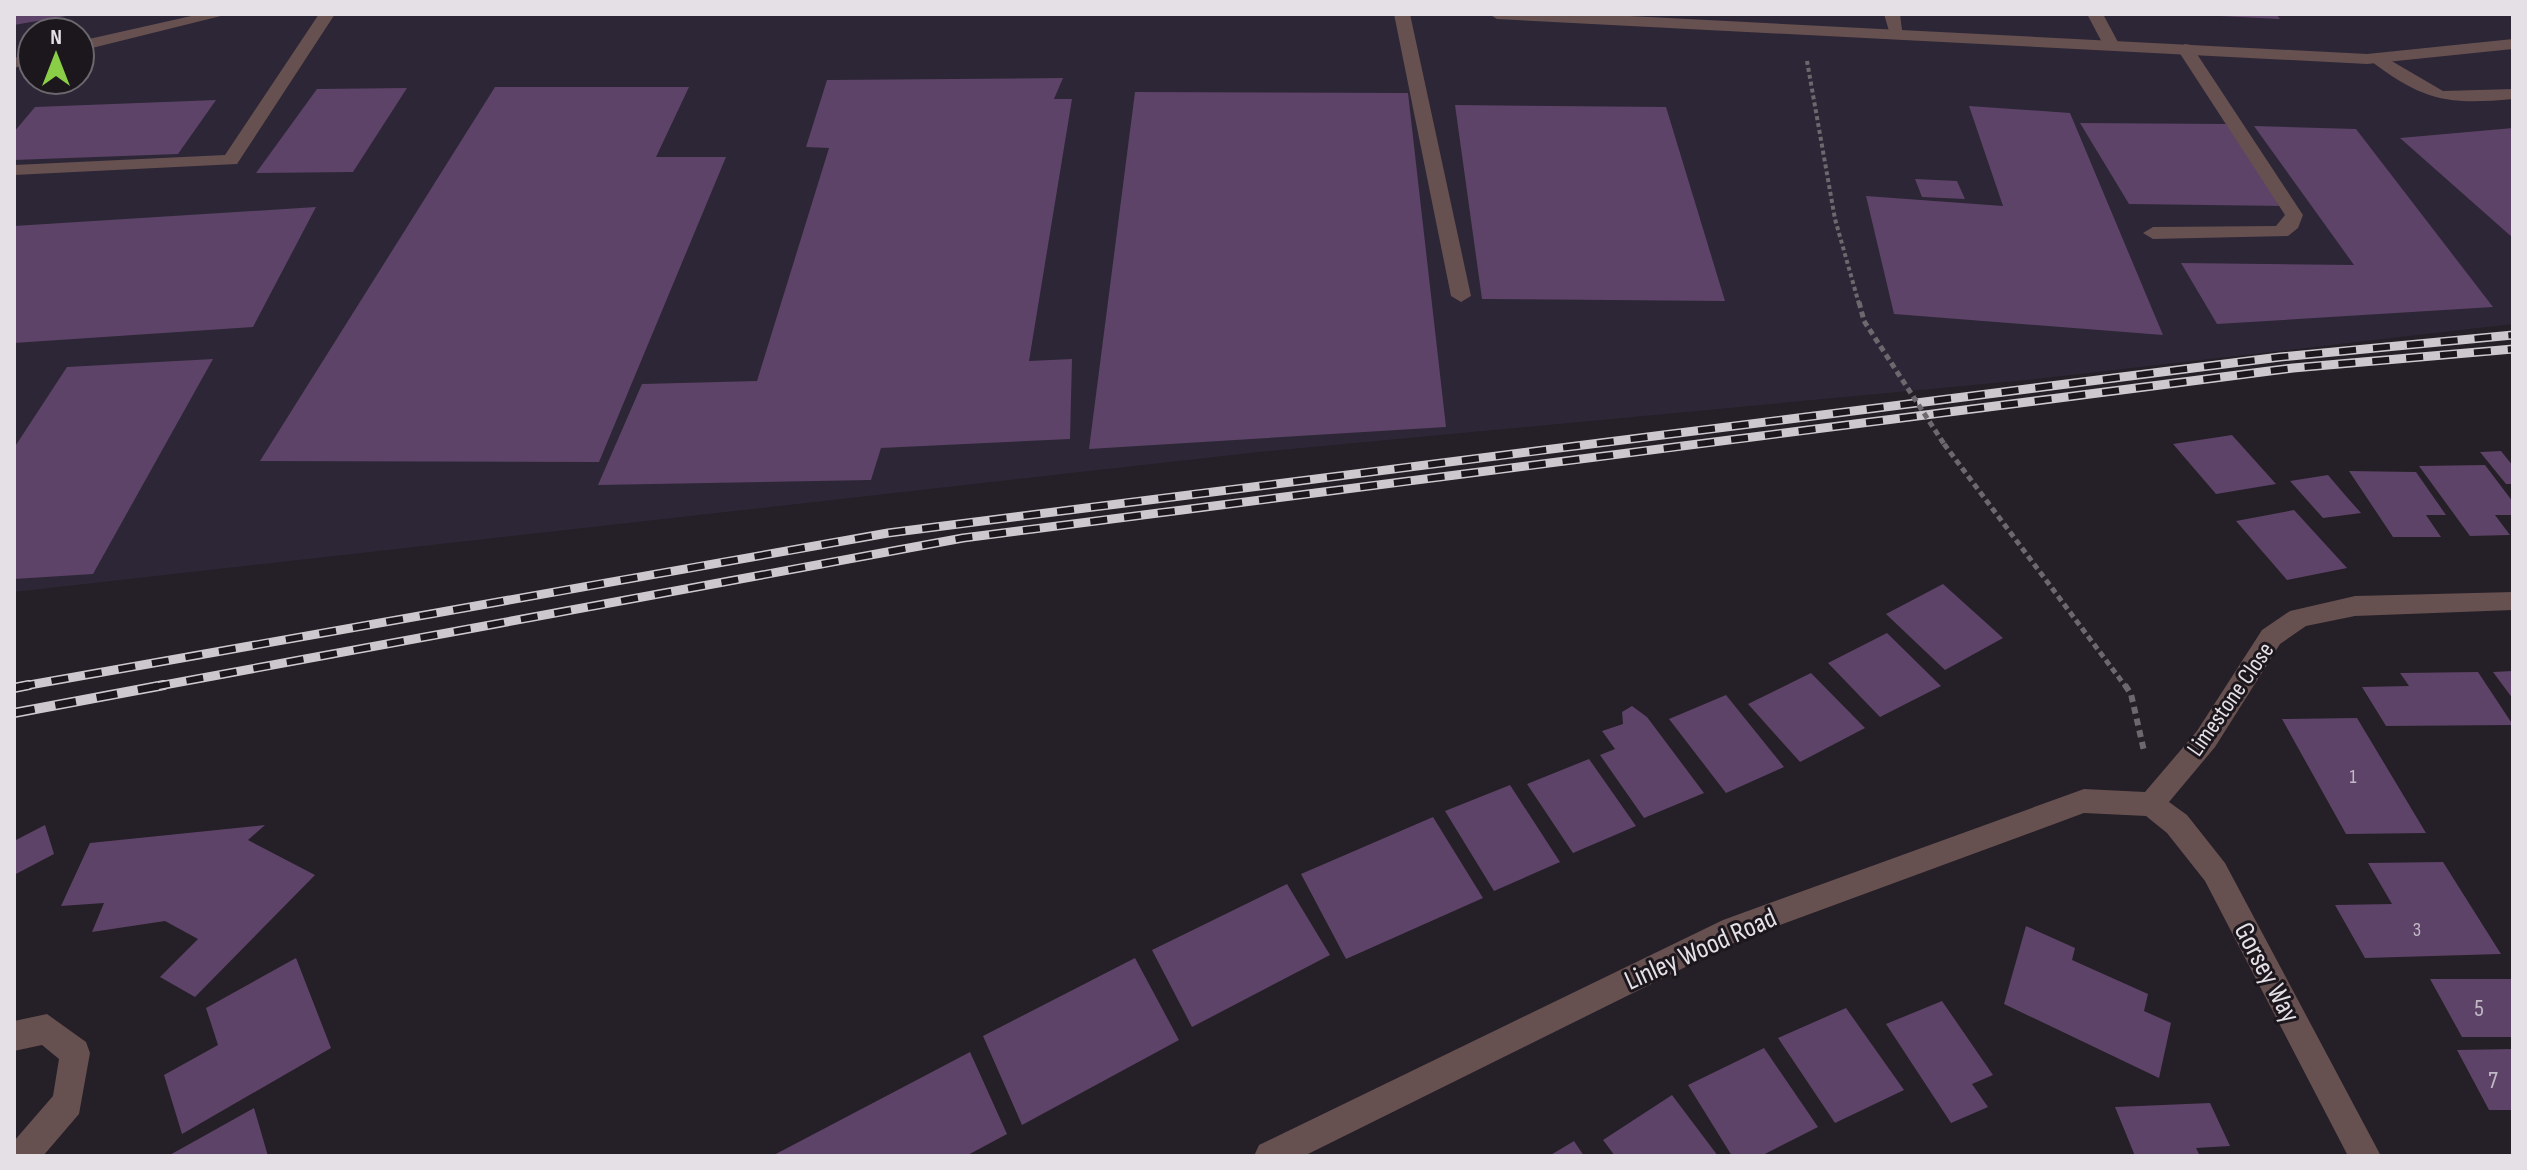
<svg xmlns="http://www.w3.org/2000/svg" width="2527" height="1170" font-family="'Sofia Sans Condensed',sans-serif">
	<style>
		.industrial { fill: #2c2636; fill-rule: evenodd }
		.building { fill: #5d4367 }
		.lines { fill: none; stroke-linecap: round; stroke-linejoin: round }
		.path-far2 { stroke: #6d686e; stroke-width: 4; stroke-dasharray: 4 3; stroke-linecap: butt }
		.path-far1 { stroke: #6d686e; stroke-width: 5; stroke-dasharray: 6 4; stroke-linecap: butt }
		.path { stroke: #6d686e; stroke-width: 6; stroke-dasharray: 7 5; stroke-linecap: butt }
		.lane { fill: #665050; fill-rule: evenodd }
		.street { fill: #665050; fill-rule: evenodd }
		.rail-far1-casing { stroke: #cdc8ce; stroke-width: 9 }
		.rail-casing { stroke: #cdc8ce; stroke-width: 10 }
		.rail-far1 { stroke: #1c161d; stroke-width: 6; stroke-dasharray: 17; stroke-linecap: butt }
		.rail { stroke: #1c161d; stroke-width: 7; stroke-dasharray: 21; stroke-linecap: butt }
		.path-bridge { stroke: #6d686e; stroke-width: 5; stroke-dasharray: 6 4; stroke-linecap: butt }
		.labels { text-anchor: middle; stroke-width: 6; stroke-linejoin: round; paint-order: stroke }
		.number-label { font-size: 20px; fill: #c2b9c6 }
		.street-label { font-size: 24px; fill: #e4e0e5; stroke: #1c161d }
		.near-number-label { font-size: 24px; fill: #c2b9c6 }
		.near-street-label { font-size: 28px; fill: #e4e0e5; stroke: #1c161d }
	</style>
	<rect width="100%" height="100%" fill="#251f27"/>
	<path class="industrial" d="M14 14H2513V324L2027 380 1259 452 14 592ZM32 32H80V80H32Z"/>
	<path class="building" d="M14 14H66V16L14 25Z
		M2220 14H2276L2280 19 2220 16Z
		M1063 78 1054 99H1072L1029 361 1072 359 1070 439 881 448 871 480 598 485 642 384 757 381 829 148 806 147 827 80Z
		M495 87H689L656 157H726L599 462 260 461Z
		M407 88 353 172 256 173 317 89Z
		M1135 92 1408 93 1446 427 1089 449Z
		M216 100 178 154 14 160V132L35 107Z
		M1455 105 1666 107 1725 301 1482 299Z
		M1969 106 2070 113 2163 335 1894 314 1866 196 2003 206Z
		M2080 123 2226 124 2285 206 2129 204Z
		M2254 126 2356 129 2493 307 2217 324 2181 263 2354 265Z
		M2513 128V238L2400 138Z
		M1915 179 1957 181 1965 199 1922 197Z
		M316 207 253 327 14 343V226Z
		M213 359 93 574 14 579V448L67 367Z
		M2232 435 2276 484 2216 494 2173 444Z
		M2501 451 2513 466V484H2506L2480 452Z
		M2485 465 2513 502V515H2495L2510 535 2470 536 2419 466Z
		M2349 471 2416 472 2446 515H2426L2441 537H2393Z
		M2328 475 2345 495 2361 513 2323 518 2290 481Z
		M2294 510 2347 568 2287 580 2236 521Z
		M1943 584 2003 638 1945 670 1886 614Z
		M1887 633 1941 686 1880 717 1828 663Z
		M2513 671V699L2493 672Z
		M2478 672 2513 725 2386 726 2362 687 2409 686 2400 673Z
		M1811 673 1865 728 1800 762 1748 704Z
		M1726 695 1784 767 1726 793 1669 719Z
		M1632 706 1647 717 1704 793 1644 818 1600 755 1615 749 1602 731 1623 724 1622 712Z
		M2357 718 2426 833 2346 834 2282 719Z
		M1589 759 1636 826 1573 853 1527 784Z
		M1510 785 1560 862 1494 891 1445 811Z
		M1433 817 1483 898 1346 959 1301 874Z
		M45 825 54 854 14 875V841Z
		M265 825 248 840 315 875 195 997 160 977 198 939 165 921 92 932 104 903 61 906 90 843Z
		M2443 862 2501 954 2365 958 2335 905 2392 904 2368 863Z
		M1287 884 1330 955 1192 1027 1152 950Z
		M2026 926 2075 948 2072 960 2148 994 2144 1011 2171 1023 2159 1078 2004 1004Z
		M296 958 331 1048 182 1134 164 1075 218 1045 206 1008Z
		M1135 958 1179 1040 1022 1125 983 1036Z
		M2430 979H2513V1037H2462Z
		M1942 1001 1993 1075 1972 1084 1988 1107 1951 1123 1886 1024Z
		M1846 1008 1904 1090 1835 1123 1778 1038Z
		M1764 1048 1818 1127 1761 1156H1732L1688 1085Z
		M2513 1049V1110H2489L2457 1050Z
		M970 1052 1007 1134 966 1156H772Z
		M1672 1095 1718 1156H1615L1603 1140Z
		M2210 1103 2230 1146 2196 1148 2200 1156H2135L2115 1107Z
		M254 1108 268 1156H168Z
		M1574 1141 1584 1156H1549Z"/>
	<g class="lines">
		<path class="path-far2" d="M1807 61 1835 219 1859 304"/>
		<path class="path-far1" d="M1859 302 1864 321
			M1944 444 2126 687"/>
		<path class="path" d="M2125 685 2131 694 2144 751"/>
		<path class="lane" d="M319 14H335L237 164 14 175V165L225 155Z
			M1394 14H1410L1471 296 1461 302 1451 296Z
			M1884 14H1900L1903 38H1891Z
			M2087 14H2103L2119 44 2117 48H2105Z
			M2185 44 2191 45 2303 215 2298 228 2288 236 2153 239 2143 233 2153 227 2276 226 2285 215 2177 49Z
			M2378 53 2443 91 2513 89V99C2448 105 2424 101 2372 62L2370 58Z"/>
		<path class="street" d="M200 14H229L80 51V41Z
			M1489 14H1591L2367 54 2513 39V49L2367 64 1497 19Z
			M32 53V63L14 68V58Z
			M2513 592V610L2355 616 2306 626 2280 644 2215 747 2169 802 2187 815 2225 863 2381 1156H2348L2205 881 2167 833 2146 816 2084 813 1742 939 1304 1156H1254L1259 1145 1723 920 2084 789 2145 792 2197 731 2262 630 2290 611 2355 596Z
			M47 1014 86 1042 90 1053 79 1114 43 1156H14V1141L53 1096 59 1059 42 1045 14 1051V1021Z"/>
		<defs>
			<path id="rail-far1" d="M18 687 888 533 2280 357 2513 335
				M153 687 963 538 2293 368 2513 349"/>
			<path id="rail" d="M14 688 29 685
				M14 713 164 685"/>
		</defs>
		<use href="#rail-far1" class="rail-far1-casing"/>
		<use href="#rail" class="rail-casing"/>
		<use href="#rail-far1" class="rail-far1"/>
		<use href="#rail" class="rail"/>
		<path class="path-bridge" d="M1864 321 1944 444"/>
	</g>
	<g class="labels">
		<g class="number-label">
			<text x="2353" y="783">1</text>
			<text x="2417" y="936">3</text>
		</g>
		<g class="street-label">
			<text transform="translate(2230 699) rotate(-55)" y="8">Limestone Close</text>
		</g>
		<g class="near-number-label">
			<text x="2479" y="1016">5</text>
			<text x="2493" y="1088">7</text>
		</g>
		<g class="near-street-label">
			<text transform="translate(1700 948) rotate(-24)" y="10">Linley Wood Road</text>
			<text transform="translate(2268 972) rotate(62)" y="10">Gorsey Way</text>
		</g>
	</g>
	<rect width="2527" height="1170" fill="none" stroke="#e4e0e5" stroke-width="32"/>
	<g transform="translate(56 56)"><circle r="38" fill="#1c161d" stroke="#6c676d" stroke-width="2"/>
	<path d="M0-6L14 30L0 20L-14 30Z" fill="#8ace47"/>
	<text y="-12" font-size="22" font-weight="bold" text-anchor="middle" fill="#e4e0e5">N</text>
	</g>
</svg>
